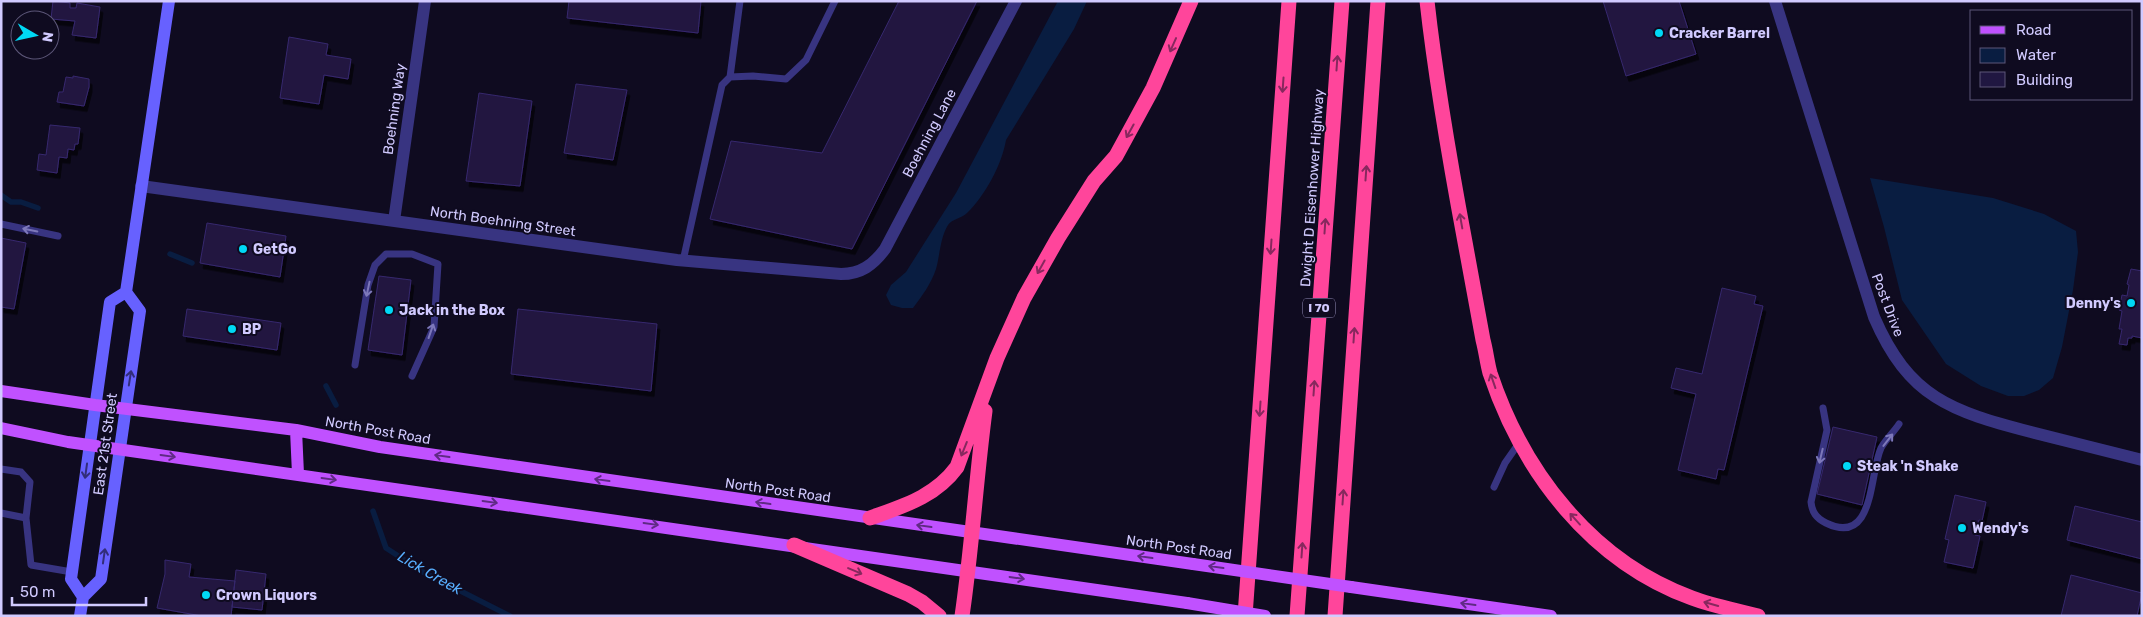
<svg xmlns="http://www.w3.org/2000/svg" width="2143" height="617" font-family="Rubik,sans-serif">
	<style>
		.water { fill: #091d41 }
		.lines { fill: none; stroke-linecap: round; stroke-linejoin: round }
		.stream { stroke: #091d41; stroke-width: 5.5 }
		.building { fill: #201741; stroke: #37286e; filter: url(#shadow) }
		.service { stroke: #383481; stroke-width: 7 }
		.minor { stroke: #383481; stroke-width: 12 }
		.secondary { stroke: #6761ff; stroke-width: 12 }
		.primary { stroke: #c051ff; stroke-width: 12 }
		.motorway { stroke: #ff459b; stroke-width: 15 }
		.primary-bridge { stroke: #c051ff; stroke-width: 12 }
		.oneway { stroke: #87285e }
		.oneway2 { stroke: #7d78ba }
		.oneway3 { stroke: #322d79 }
		.oneway4 { stroke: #5f2a84 }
		.poi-dot { fill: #00d9f5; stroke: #0f0b20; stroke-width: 2 }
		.labels { text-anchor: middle; stroke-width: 4; stroke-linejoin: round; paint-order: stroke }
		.shield { fill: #0f0b20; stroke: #9791bc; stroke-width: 1 }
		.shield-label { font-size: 12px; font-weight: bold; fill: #d1caff }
		.poi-label { font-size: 14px; font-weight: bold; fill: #d1caff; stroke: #0f0b20; text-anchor: start }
		.street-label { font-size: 14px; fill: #d1caff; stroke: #0f0b20 }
		.water-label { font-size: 15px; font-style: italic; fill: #58afff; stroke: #0f0b20 }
	</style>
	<defs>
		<filter id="shadow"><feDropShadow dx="3" dy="5.5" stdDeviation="0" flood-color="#0009"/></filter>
	</defs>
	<rect width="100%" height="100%" fill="#0f0b20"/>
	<path class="water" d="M1058 1H1087L1074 29 1006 140C1002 164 985 196 967 213 962 218 952 219 948 225 940 238 940 255 936 269 931 284 922 296 913 308H902L891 305 886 295 891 285 906 272 956 193Z
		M1870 178 1993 198 2044 214 2076 231 2078 252 2073 290 2062 347 2053 378 2039 390 2024 396H2008L1981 386 1946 364 1902 300 1884 227Z"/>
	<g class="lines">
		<path class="stream" d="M1 195 11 202H21L38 208
			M170 254 192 263
			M326 386 336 405
			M373 511 386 548 423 572 510 616"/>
	</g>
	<path class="building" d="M53 1 70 3V8H76L77 3 100 7 96 38 72 35 75 21 51 19Z
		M569 1H701L698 33 567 18Z
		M899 1H977L852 249 710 219 731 141 822 153Z
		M1603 1H1679L1696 54 1626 76Z
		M289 37 328 44 326 55 351 59 348 79 324 75 319 104 280 98Z
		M73 76 89 79V87L84 106 57 102 59 92H63L66 77 73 78Z
		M576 84 627 90 613 160 564 153Z
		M479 93 532 101 520 186 466 181Z
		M50 125 80 128 78 144H75L74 150 68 149 67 158 59 157 57 173 37 170 39 154 46 155Z
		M207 223 286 236 280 277 200 263Z
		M1 238 26 243 14 309 1 307Z
		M2131 269 2142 271V338L2132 336V338H2128L2127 345 2119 344 2122 329H2119L2122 311 2119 310 2122 295 2127 296 2129 285 2127 284Z
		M379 276 411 280 402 355 368 350Z
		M1722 288 1756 296 1754 304 1763 306 1724 470 1718 469 1716 479 1678 470 1696 394 1671 388 1676 368 1702 374Z
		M187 309 281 323 277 350 183 336Z
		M518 309 657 324 651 391 511 374Z
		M1833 427 1877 437 1862 505 1817 494Z
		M1955 495 1986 502 1982 521 1979 520 1975 535 1980 536 1973 568 1944 562 1949 540 1945 539Z
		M2075 506 2142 522V559L2067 540Z
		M165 560 191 564 189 577 235 581 231 616H202L157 608 165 574Z
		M236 570 266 574 262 610 232 607Z
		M2071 575 2142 593 2137 616H2061Z"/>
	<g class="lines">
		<path class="service" d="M730 77 740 1
			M1 224 58 236
			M683 261 722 85 730 77 753 76 786 79 806 60 835 1
			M355 365 368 285 375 265 386 254H412L438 264 434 327 412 376
			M1823 408 1827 430 1811 502C1812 512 1816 518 1826 523 1875 547 1869 474 1881 448 1885 440 1894 432 1899 424
			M1 469 21 472 30 482 26 518 1 513
			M1494 487 1505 463 1519 443
			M26 518 31 565 72 572"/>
		<path class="minor" d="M1775 1 1874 317C1909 398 1951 411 2031 432 2068 441 2105 451 2142 460
			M141 186 677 260 841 274C861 274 873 265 885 249L1016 1
			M394 221 425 1"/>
		<path class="secondary" d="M83 597 71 579 110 302 126 292
			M80 616 83 597 101 579 140 311 126 292 169 1"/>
		<path class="primary" d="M1 391 95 405 296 430 380 447 1193 564
			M1 428 68 442 1187 603
			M296 430 298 474
			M1351 587 1551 616"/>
		<path class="motorway" d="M1427 1C1436 82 1450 162 1465 242 1471 275 1477 307 1483 340 1486 351 1487 362 1490 373 1523 472 1591 561 1692 598 1713 606 1736 610 1758 616
			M870 518C903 506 935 497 957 467L997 358 1024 298 1058 238 1094 181 1116 156 1153 88 1191 1
			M794 545 908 594 922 602 939 616
			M962 616C972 548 976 479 985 411
			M1245 616 1289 1
			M1297 616 1342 1
			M1335 616 1378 1"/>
		<path class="primary-bridge" d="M1193 564 1351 587
			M1187 603 1265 616"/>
	</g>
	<defs><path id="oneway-shaft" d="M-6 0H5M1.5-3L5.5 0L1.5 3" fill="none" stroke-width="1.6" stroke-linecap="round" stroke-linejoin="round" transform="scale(1.25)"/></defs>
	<g class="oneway">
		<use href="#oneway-shaft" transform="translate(1173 45) rotate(114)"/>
		<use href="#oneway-shaft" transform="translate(1337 63) rotate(-86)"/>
		<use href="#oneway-shaft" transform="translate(1283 85) rotate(94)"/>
		<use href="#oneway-shaft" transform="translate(1130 131) rotate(119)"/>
		<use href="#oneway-shaft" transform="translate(1366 173) rotate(-86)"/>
		<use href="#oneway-shaft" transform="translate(1461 221) rotate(-100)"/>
		<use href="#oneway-shaft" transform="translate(1325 226) rotate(-86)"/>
		<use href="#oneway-shaft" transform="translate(1271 247) rotate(94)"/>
		<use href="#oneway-shaft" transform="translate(1041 267) rotate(119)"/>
		<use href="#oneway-shaft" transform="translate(1354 335) rotate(-86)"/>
		<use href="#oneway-shaft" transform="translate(1493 381) rotate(-109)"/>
		<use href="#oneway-shaft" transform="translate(1314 388) rotate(-86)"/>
		<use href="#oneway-shaft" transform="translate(1260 409) rotate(94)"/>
		<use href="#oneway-shaft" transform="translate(964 449) rotate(112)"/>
		<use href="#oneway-shaft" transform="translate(1343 497) rotate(-86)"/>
		<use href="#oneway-shaft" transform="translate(1575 519) rotate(-132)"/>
		<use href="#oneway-shaft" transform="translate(1302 550) rotate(-86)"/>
		<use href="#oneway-shaft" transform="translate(855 571) rotate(23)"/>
		<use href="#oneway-shaft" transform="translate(1711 604) rotate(-164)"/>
	</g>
	<g class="oneway2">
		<use href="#oneway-shaft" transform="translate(30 230) rotate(-168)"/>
		<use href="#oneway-shaft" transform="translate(368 289) rotate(102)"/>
		<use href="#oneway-shaft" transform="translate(431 331) rotate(-71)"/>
		<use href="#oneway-shaft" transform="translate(1888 440) rotate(-52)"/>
		<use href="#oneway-shaft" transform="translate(1821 456) rotate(103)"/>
	</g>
	<g class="oneway3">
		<use href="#oneway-shaft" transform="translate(130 378) rotate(-81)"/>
		<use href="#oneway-shaft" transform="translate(86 471) rotate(98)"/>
		<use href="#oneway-shaft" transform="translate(104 556) rotate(-82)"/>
	</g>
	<g class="oneway4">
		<use href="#oneway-shaft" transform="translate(168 456) rotate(8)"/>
		<use href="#oneway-shaft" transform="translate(442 456) rotate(-172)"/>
		<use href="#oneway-shaft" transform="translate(329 479) rotate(8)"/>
		<use href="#oneway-shaft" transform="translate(602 480) rotate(-172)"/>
		<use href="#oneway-shaft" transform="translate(490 502) rotate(8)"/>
		<use href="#oneway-shaft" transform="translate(763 503) rotate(-172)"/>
		<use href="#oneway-shaft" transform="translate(651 524) rotate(8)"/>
		<use href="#oneway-shaft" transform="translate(924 526) rotate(-172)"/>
		<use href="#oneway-shaft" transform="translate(1145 557) rotate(-172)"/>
		<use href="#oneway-shaft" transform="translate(1216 567) rotate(-172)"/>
		<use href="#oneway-shaft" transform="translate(1017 578) rotate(8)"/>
		<use href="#oneway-shaft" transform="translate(1468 604) rotate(-172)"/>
	</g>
	<g class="poi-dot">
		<circle cx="1659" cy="33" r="5"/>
		<circle cx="243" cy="249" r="5"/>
		<circle cx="2131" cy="303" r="5"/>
		<circle cx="389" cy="310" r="5"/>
		<circle cx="232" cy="329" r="5"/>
		<circle cx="1847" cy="466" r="5"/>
		<circle cx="1962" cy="528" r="5"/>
		<circle cx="206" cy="595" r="5"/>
	</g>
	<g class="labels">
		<rect class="shield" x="1303" y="298.5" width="32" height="19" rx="4"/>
		<g class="shield-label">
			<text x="1319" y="312">I 70</text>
		</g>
		<g class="poi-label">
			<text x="1669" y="38">Cracker Barrel</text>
			<text x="253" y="254">GetGo</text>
			<text x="2121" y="308" text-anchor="end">Denny's</text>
			<text x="399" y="315">Jack in the Box</text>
			<text x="242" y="334">BP</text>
			<text x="1857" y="471">Steak 'n Shake</text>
			<text x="1972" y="533">Wendy's</text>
			<text x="216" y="600">Crown Liquors</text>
		</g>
		<g class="street-label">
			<text transform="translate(394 109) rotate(-82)" y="5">Boehning Way</text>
			<text transform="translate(929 133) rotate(-62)" y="5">Boehning Lane</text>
			<text transform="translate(1312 188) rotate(-86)" y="5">Dwight D Eisenhower Highway</text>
			<text transform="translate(503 221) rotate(8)" y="5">North Boehning Street</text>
			<text transform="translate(1888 305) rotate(69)" y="5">Post Drive</text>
			<text transform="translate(378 430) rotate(10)" y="5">North Post Road</text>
			<text transform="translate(105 444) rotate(-82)" y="5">East 21st Street</text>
			<text transform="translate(778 490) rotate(8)" y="5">North Post Road</text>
			<text transform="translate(1179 547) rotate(8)" y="5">North Post Road</text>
		</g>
		<g class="water-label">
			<text transform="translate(430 573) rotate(30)" y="5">Lick Creek</text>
		</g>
	</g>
	<rect width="2143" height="617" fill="none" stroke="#d1caff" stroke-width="5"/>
	<rect x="1970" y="10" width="162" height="90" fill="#0f0b20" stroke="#5d5779"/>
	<rect x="1980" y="26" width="25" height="8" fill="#c051ff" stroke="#5d5779"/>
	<text x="2016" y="35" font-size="15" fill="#d1caff">Road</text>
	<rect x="1980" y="48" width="25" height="15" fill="#091d41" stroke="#5d5779"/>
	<text x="2016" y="60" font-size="15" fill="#d1caff">Water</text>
	<rect x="1980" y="72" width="25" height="15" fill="#201741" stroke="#5d5779"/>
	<text x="2016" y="85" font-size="15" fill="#d1caff">Building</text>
	<g transform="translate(35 35) rotate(99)"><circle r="24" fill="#0f0b20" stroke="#5d5779"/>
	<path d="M0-4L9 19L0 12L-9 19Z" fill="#00d9f5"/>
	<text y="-8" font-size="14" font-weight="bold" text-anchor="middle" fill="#d1caff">N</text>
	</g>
	<path d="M12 597v8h134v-8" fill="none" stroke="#d1caff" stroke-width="2.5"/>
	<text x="20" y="597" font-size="15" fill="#d1caff" stroke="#0f0b20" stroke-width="4" paint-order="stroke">50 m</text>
</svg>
